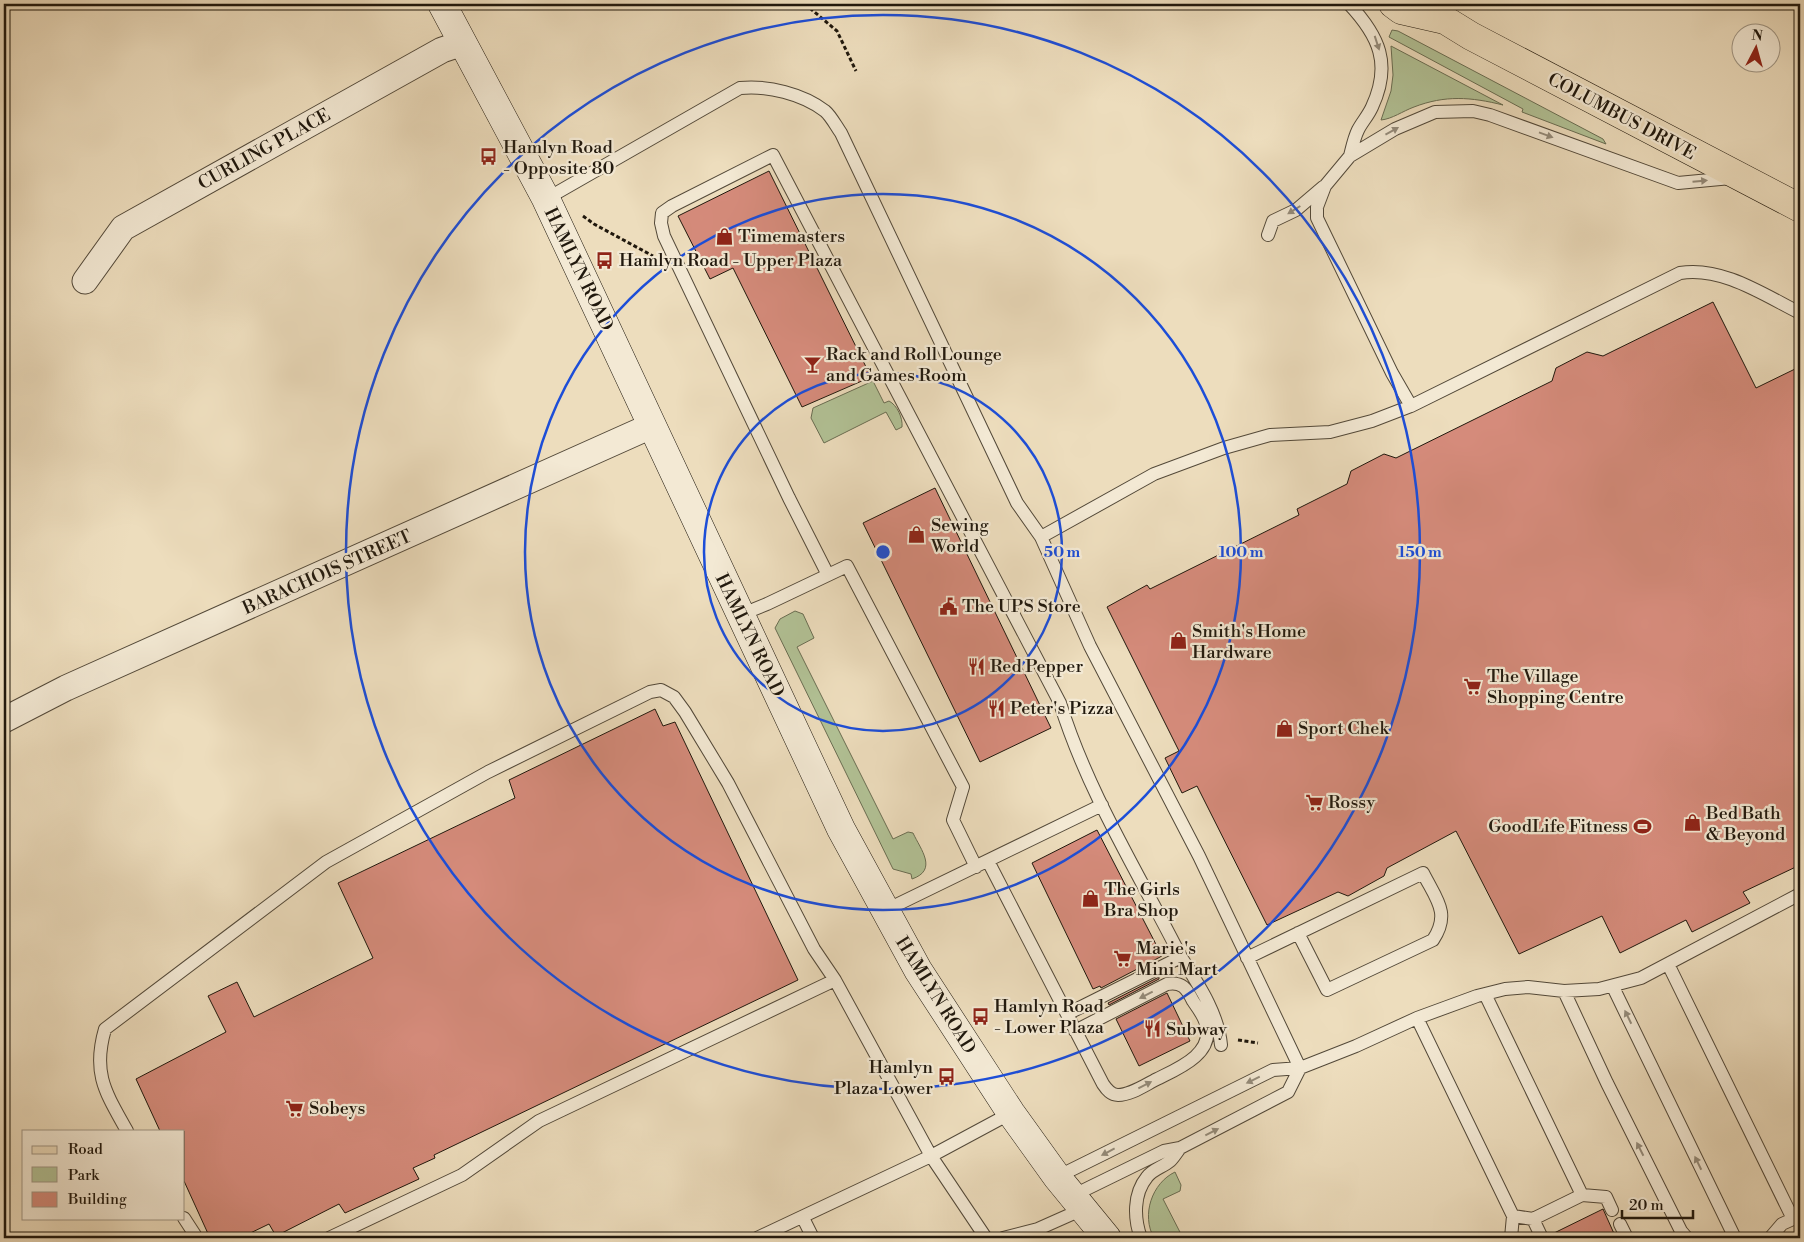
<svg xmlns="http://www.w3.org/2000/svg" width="1804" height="1242" font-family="'Libre Bodoni',serif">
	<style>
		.green { fill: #b2c296; stroke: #696d52 }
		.building { fill: #d58b7b; stroke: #20180d }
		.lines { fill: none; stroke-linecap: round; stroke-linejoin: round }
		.lane-casing { stroke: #534939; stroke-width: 14 }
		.street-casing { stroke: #534939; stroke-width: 27 }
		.secondary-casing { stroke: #20180d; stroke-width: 29 }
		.primary-casing { stroke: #20180d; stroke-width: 29 }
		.path { stroke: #20180d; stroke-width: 3; stroke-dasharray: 4 2.5; stroke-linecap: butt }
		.lane { stroke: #f3e9d4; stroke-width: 12 }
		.street { stroke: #f3e9d4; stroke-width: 25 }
		.secondary { stroke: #f3e9d4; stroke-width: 28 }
		.primary { stroke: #edddbd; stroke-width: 28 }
		.oneway { fill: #948b7a }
		.ring { fill: none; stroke: #1d4ed8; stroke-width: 2.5 }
		.labels { text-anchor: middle; stroke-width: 4.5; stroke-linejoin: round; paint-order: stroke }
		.street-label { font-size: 18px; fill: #20180d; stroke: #f3e9d4 }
		.poi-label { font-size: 18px; fill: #20180d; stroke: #f3e9d4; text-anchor: start }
		.centre { fill: #1d4ed8; stroke: #f3e9d4; stroke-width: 2.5 }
		.ring-label { font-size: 15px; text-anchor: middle; font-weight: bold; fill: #1d4ed8; stroke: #f3e9d4; stroke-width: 4.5; stroke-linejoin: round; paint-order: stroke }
	</style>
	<rect width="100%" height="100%" fill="#edddbd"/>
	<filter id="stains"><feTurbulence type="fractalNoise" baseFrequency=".004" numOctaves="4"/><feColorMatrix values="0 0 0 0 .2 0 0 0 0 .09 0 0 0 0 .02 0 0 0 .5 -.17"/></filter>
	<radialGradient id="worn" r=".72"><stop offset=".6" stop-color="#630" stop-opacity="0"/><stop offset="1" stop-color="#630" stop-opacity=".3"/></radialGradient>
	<path class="green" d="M1392 30 1398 31 1603 139 1606 144 1522 112 1523 109 1389 37Z
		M1391 46 1503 105C1471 97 1445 95 1414 107 1403 111 1392 119 1381 120L1391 91 1393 75Z
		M873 381 884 403 889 401C897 405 903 418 902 427L896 430 886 412 824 443 811 418 813 408Z
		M795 611 803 614 814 638 797 647 893 839 908 832 913 833C921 850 938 870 912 879L911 874 893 869 775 628 780 619Z
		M1175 1172 1181 1185 1180 1191 1163 1199 1183 1238H1154C1141 1215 1152 1183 1175 1172Z"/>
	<path class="building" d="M769 171 871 377 802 407 733 268 710 279 678 216Z
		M1713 302 1756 388 1795 369 1800 380V865L1743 892 1750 903 1692 932 1686 920 1620 953 1602 916 1519 954 1456 831 1387 868 1384 876 1348 896 1338 892 1267 925 1197 786 1182 793 1165 758 1179 751 1107 607 1147 585 1150 589 1299 515 1297 509 1347 484 1351 471 1384 454 1396 458 1552 381 1556 368 1587 352 1603 356Z
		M935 488 1051 728 980 762 863 523Z
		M655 709 663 726 675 722 798 980 434 1155 435 1158 413 1168 419 1179 345 1213 339 1204 276 1236 269 1224 240 1238H210L184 1181V1131H160L136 1079 226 1032 208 996 237 982 254 1017 373 958 338 883 515 798 509 780Z
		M1097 830 1162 956 1101 988 1100 986 1093 989 1032 863Z
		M1159 977V979L1109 1005 1108 1003Z
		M1167 993 1190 1041 1139 1066 1116 1019Z
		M1603 1209 1616 1238H1550V1235Z"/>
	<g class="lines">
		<defs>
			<path id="lane" d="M1349 4C1379 36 1392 64 1372 107 1368 116 1362 122 1358 130 1354 138 1352 148 1350 156
				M546 199 740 88C767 85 803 94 825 111 831 116 836 126 841 133L1017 503 1041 537 1090 646 1199 856 1300 1068
				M1268 235 1273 221 1296 210 1323 187
				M1411 406 1680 273C1722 266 1764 295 1800 313
				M1041 537 1154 474 1224 448 1270 435 1330 432 1372 421 1411 406 1392 373 1317 218V207L1325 186 1350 156 1395 129 1435 112 1473 111 1490 115 1678 183 1731 178
				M828 575 789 498 664 236 661 223 662 213 672 206 773 155 1060 703C1088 793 1139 874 1181 957 1198 984 1218 1013 1221 1045
				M740 615 767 604 847 566 963 787 953 820 976 867
				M988 861 1103 1084C1107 1090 1111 1095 1118 1095 1131 1095 1145 1085 1157 1079 1177 1069 1215 1054 1206 1024 1204 1016 1198 1008 1193 1001 1187 989 1182 981 1167 984L1075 1031
				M886 910 1102 805
				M1247 958 1423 873C1436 899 1451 913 1433 940L1327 990 1298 933
				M1668 964 1793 1219H1800
				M1613 987 1735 1238
				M1564 991 1607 1083 1681 1231 1687 1238
				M1067 1014 1181 957
				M1417 1018 1513 1216 1533 1219 1582 1195 1485 994
				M127 1131C106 1093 92 1074 105 1029L326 862 488 772 650 692 661 690 674 697 685 712 728 783 814 949 835 980
				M1057 1177 1273 1070 1300 1068 1356 1046 1417 1018 1477 996 1505 989 1528 987 1564 991 1599 989 1641 978 1800 894
				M1582 1195 1606 1197 1612 1210
				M1072 1196 1164 1151 1180 1148 1288 1092 1300 1068
				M184 1218 197 1238
				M803 1218 813 1238
				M1533 1219 1542 1238
				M1620 1224 1627 1238
				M329 1238 462 1175 539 1121 835 980 931 1156 986 1238
				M757 1238 931 1156 1011 1113
				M1003 1238 1038 1229 1083 1209
				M1141 1238C1134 1219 1133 1194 1147 1177 1153 1169 1163 1167 1170 1161 1174 1157 1177 1152 1180 1148
				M1511 1238 1513 1216
				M1770 1238 1782 1224 1793 1219"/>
			<path id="street" d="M85 281 123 228 442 50 463 43
				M4 720 66 688 651 426"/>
			<path id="secondary" d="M442 4 546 199 841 829 918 970 1011 1113 1057 1177 1107 1238"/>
			<path id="primary" d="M1393 4 1401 10 1445 20 1471 36 1800 208"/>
		</defs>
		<use href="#lane" class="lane-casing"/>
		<use href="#street" class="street-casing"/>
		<use href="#secondary" class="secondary-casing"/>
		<use href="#primary" class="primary-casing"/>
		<path class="path" d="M805 4 837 31 856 71
			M583 216 594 224 653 256
			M1238 1040 1258 1043"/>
		<use href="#lane" class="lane"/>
		<use href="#street" class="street"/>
		<use href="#secondary" class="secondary"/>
		<use href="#primary" class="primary"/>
	</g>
	<defs><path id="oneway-solid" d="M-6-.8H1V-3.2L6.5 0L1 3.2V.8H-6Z" transform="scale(1.25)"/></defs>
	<g class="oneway">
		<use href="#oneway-solid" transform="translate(1377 43) rotate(72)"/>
		<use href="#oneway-solid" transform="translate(1392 131) rotate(-29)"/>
		<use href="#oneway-solid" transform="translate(1546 135) rotate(20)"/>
		<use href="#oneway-solid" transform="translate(1700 181) rotate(-5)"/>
		<use href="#oneway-solid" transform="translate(1294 210) rotate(148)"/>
		<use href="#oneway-solid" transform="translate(1146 995) rotate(153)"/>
		<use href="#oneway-solid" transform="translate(1628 1017) rotate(-116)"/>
		<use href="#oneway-solid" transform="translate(1253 1080) rotate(154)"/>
		<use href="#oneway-solid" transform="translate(1145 1085) rotate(-27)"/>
		<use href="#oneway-solid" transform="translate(1212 1132) rotate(-27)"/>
		<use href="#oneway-solid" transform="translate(1640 1149) rotate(-117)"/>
		<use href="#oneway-solid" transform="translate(1108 1152) rotate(152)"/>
		<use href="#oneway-solid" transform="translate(1698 1163) rotate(-116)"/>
	</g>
	<g class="ring">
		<circle cx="883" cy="552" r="179"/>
		<circle cx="883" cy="552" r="358"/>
		<circle cx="883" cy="552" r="537"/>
	</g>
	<defs>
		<symbol id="bus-bare" viewBox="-9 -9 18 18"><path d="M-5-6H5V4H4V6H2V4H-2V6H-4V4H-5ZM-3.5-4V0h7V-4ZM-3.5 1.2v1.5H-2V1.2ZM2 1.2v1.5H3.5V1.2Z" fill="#8f2418" stroke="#f3e9d4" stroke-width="2.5" paint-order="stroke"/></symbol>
		<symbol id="shop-bare" viewBox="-9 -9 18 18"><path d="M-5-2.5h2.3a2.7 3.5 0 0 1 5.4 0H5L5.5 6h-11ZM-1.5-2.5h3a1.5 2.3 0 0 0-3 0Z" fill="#8f2418" stroke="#f3e9d4" stroke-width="2.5" paint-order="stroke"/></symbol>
		<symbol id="bar-bare" viewBox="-9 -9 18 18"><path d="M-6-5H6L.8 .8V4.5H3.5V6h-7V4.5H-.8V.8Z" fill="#8f2418" stroke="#f3e9d4" stroke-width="2.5" paint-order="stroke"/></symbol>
		<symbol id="civic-bare" viewBox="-9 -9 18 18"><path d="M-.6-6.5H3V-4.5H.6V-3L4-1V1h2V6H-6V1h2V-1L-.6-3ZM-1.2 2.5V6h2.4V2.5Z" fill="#8f2418" stroke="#f3e9d4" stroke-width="2.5" paint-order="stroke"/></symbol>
		<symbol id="restaurant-bare" viewBox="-9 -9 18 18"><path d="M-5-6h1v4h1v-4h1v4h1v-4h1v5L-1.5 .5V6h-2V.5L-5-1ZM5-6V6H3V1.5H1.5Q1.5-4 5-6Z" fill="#8f2418" stroke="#f3e9d4" stroke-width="2.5" paint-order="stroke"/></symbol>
		<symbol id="supermarket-bare" viewBox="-9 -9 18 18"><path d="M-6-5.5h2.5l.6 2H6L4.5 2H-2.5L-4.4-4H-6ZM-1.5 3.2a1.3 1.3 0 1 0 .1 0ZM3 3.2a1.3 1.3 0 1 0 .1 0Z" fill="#8f2418" stroke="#f3e9d4" stroke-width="2.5" paint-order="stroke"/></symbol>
		<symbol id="stadium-bare" viewBox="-9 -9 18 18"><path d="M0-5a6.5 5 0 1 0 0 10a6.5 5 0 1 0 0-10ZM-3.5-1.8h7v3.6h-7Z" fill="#8f2418" stroke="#f3e9d4" stroke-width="2.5" paint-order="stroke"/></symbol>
	</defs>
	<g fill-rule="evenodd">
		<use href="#bus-bare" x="476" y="144" width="25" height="25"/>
		<use href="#shop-bare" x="712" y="224" width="25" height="25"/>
		<use href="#bus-bare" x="592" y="248" width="25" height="25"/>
		<use href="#bar-bare" x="800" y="352" width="25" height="25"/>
		<use href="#shop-bare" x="904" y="522" width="25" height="25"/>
		<use href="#civic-bare" x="936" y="594" width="25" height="25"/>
		<use href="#shop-bare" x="1166" y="628" width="25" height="25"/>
		<use href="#restaurant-bare" x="964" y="654" width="25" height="25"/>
		<use href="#supermarket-bare" x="1460" y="674" width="25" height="25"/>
		<use href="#restaurant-bare" x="984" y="696" width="25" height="25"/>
		<use href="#shop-bare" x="1272" y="716" width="25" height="25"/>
		<use href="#supermarket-bare" x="1302" y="790" width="25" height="25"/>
		<use href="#shop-bare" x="1680" y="810" width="25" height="25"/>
		<use href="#stadium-bare" x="1630" y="814" width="25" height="25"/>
		<use href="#shop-bare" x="1078" y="886" width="25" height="25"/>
		<use href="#supermarket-bare" x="1110" y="946" width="25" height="25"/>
		<use href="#bus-bare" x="968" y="1004" width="25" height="25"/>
		<use href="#restaurant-bare" x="1140" y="1016" width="25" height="25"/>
		<use href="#bus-bare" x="934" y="1064" width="25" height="25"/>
		<use href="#supermarket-bare" x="282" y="1096" width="25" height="25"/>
	</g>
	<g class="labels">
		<g class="street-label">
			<text transform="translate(1622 116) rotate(28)" y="6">COLUMBUS DRIVE</text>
			<text transform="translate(264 149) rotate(-29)" y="6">CURLING PLACE</text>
			<text transform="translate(579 269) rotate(64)" y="6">HAMLYN ROAD</text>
			<text transform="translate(327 572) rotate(-24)" y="6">BARACHOIS STREET</text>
			<text transform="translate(750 635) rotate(64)" y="6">HAMLYN ROAD</text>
			<text transform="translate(936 995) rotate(58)" y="6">HAMLYN ROAD</text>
		</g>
		<g class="poi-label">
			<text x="503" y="153">Hamlyn Road<tspan x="503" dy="21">- Opposite 80</tspan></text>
			<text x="738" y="242">Timemasters</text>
			<text x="619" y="266">Hamlyn Road - Upper Plaza</text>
			<text x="826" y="360">Rack and Roll Lounge<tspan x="826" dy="21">and Games Room</tspan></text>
			<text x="931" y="531">Sewing<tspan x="931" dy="21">World</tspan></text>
			<text x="962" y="612">The UPS Store</text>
			<text x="1192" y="637">Smith's Home<tspan x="1192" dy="21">Hardware</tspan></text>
			<text x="990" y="672">Red Pepper</text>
			<text x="1487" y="682">The Village<tspan x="1487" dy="21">Shopping Centre</tspan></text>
			<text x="1010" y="714">Peter's Pizza</text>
			<text x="1298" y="734">Sport Chek</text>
			<text x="1328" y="808">Rossy</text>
			<text x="1706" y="819">Bed Bath<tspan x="1706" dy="21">&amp; Beyond</tspan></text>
			<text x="1628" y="832" text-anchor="end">GoodLife Fitness</text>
			<text x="1104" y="895">The Girls<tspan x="1104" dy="21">Bra Shop</tspan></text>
			<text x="1136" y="954">Marie's<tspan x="1136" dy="21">Mini Mart</tspan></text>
			<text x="994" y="1012">Hamlyn Road<tspan x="994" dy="21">- Lower Plaza</tspan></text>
			<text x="1166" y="1035">Subway</text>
			<text x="933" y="1073" text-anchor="end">Hamlyn<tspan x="933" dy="21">Plaza Lower</tspan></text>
			<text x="309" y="1114">Sobeys</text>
		</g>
	</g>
	<circle cx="883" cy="552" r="8" class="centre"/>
	<g class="ring-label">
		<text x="1062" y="557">50 m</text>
		<text x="1241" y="557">100 m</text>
		<text x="1420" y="557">150 m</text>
	</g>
	<rect width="1804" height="1242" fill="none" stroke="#edddbd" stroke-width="20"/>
	<rect x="5" y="5" width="1794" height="1232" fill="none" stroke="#20180d" stroke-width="2.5"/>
	<rect x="10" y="10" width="1784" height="1222" fill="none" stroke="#20180d"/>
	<rect x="22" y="1130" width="162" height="90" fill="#f3e9d4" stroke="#9f9584"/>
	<rect x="32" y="1146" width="25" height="8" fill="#edddbd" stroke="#9f9584"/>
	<text x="68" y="1154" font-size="15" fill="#20180d">Road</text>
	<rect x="32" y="1167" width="25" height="15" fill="#b2c296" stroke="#9f9584"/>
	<text x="68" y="1180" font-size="15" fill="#20180d">Park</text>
	<rect x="32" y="1192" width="25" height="15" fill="#d58b7b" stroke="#9f9584"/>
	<text x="68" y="1204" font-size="15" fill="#20180d">Building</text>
	<g transform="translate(1756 48) rotate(6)"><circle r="24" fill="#f3e9d4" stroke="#9f9584"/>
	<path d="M0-4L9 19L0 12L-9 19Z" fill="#8f2418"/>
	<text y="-8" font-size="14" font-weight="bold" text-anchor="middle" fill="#20180d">N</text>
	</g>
	<path d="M1622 1210v8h71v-8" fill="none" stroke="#20180d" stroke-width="2.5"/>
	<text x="1629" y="1210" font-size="15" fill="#20180d" stroke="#f3e9d4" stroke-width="4" paint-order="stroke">20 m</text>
	<rect width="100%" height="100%" filter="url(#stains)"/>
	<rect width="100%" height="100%" fill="url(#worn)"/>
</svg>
